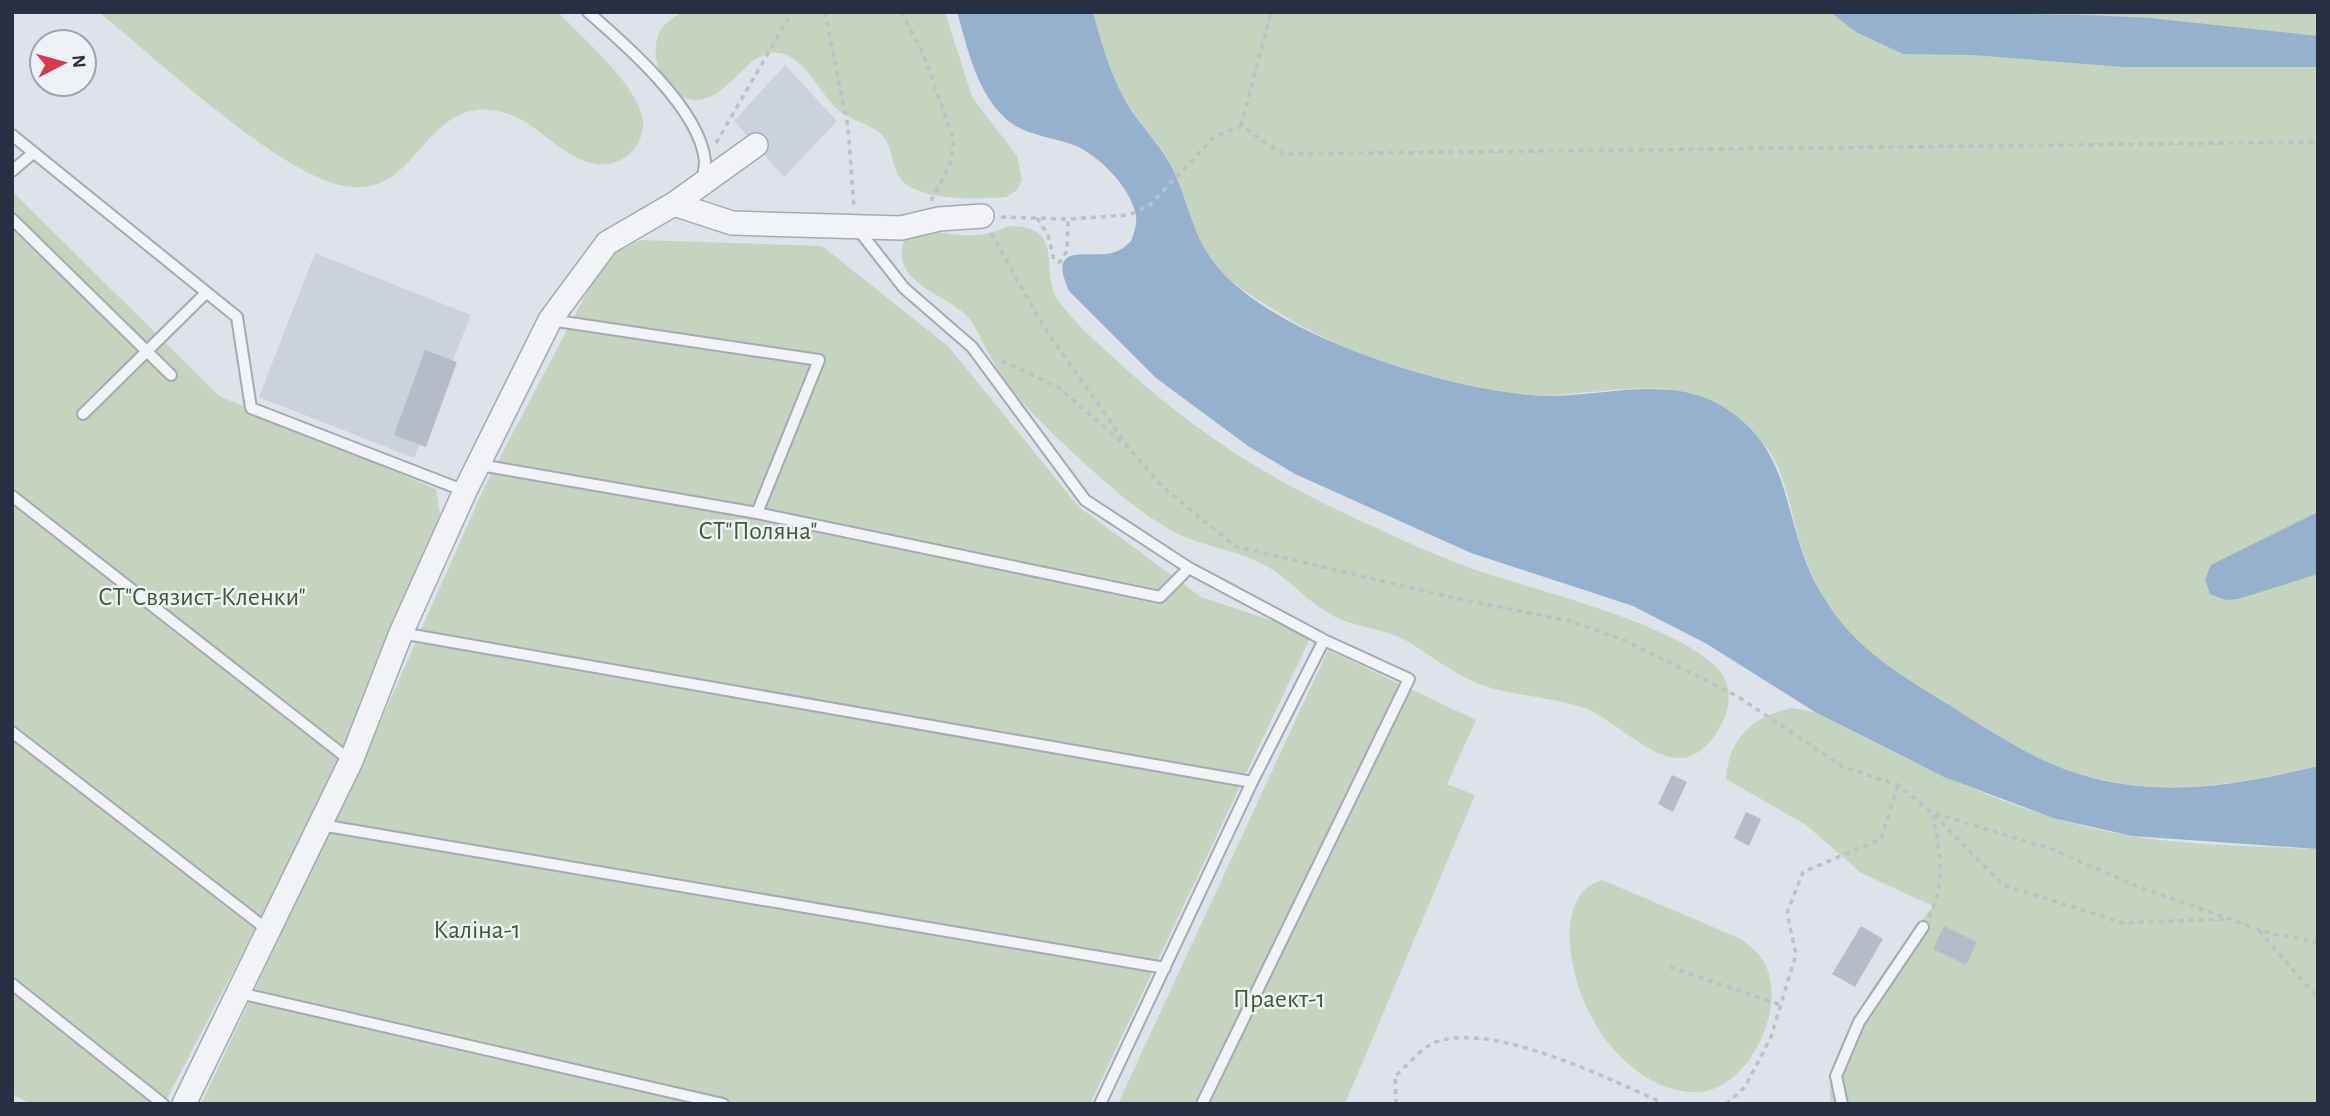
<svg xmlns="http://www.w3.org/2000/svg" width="2330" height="1116" font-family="'Alegreya Sans',sans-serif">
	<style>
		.built { fill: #ccd2db }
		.green { fill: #c4d4bf }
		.water { fill: #96b1cd }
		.building { fill: #b5bcc7 }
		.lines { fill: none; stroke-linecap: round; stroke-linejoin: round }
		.service-casing { stroke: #a3aab4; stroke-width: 14 }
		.minor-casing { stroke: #a3aab4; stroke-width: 26 }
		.path { stroke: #bcc0c8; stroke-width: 3.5; stroke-dasharray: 5 5; stroke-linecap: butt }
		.service { stroke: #f1f3f7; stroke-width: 10 }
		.minor { stroke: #f1f3f7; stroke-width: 23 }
		.labels { text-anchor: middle; stroke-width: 5; stroke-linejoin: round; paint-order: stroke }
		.park-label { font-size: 26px; fill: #3b5e32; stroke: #eef2f7 }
	</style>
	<rect width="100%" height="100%" fill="#dee3e9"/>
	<path class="built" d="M785 65 837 121 784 177 734 121Z
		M315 253 471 315 414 458 259 397Z"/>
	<path class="green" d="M99 12H558C581 37 648 93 643 128 641 141 635 151 624 158 583 182 549 132 516 117 502 111 485 107 470 111 418 125 410 197 344 186 279 174 154 57 99 12Z
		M683 12H945L972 97 1017 156 1022 180 1016 191 1006 197C979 199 917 202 900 178 891 165 893 147 882 135 867 121 847 121 833 105 819 89 807 64 786 55 751 40 732 99 697 100 665 101 648 59 659 33 664 23 674 17 683 12Z
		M1093 12H2318V766C2240 784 2158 799 2079 774 2028 758 1983 727 1938 699 1897 673 1853 649 1828 606 1816 585 1806 563 1799 540 1792 514 1784 471 1768 449 1759 436 1704 404 1688 395 1660 378 1567 399 1529 395 1439 387 1347 356 1271 308 1254 297 1234 286 1220 270 1189 235 1189 198 1169 161 1158 142 1142 127 1131 109 1112 80 1102 46 1093 12Z
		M12 191 219 396 436 489 440 514 340 767 164 1104H31L12 1094Z
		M1008 226C1070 226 1036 272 1060 303 1076 324 1096 342 1115 359 1189 428 1269 480 1361 521 1400 539 1439 557 1479 571 1537 591 1689 627 1722 674 1732 688 1730 706 1723 721 1716 735 1706 750 1691 756 1659 769 1617 721 1587 709 1553 696 1516 697 1482 685 1454 675 1431 655 1405 640 1385 629 1361 628 1340 619 1312 607 1293 582 1268 567 1242 552 1212 548 1185 537 1138 517 1076 456 1039 420 1020 401 1004 381 991 358 983 344 977 327 966 315 943 293 888 282 905 238 943 221 963 249 1008 226Z
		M641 240 822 246 948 346 1079 507 1201 597 1312 634 1090 1104H201L374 736 484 488 606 256Z
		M1328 650 1476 720 1447 784 1475 795 1345 1104H1118Z
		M1792 708 1815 712C1916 765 2018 817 2131 836 2193 846 2256 846 2318 849V1104H1831C1820 1046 1899 951 1933 906L1861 873 1806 825 1726 779C1728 739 1753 716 1792 708Z
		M1602 880 1739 938C1750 946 1759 952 1765 964 1785 1004 1757 1068 1718 1087 1700 1096 1679 1092 1661 1085 1608 1061 1575 1002 1570 945 1568 920 1574 887 1602 880Z"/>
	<path class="water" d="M957 12H1093C1102 46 1112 80 1131 110 1143 128 1158 143 1169 162 1189 198 1190 236 1220 270 1280 337 1441 388 1530 395 1592 401 1662 372 1720 405 1795 449 1781 518 1816 584 1847 643 1889 668 1944 702 1988 729 2030 759 2079 774 2157 799 2240 785 2318 766V849L2132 836 2053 818 1944 777 1815 712 1707 644 1633 606 1471 553 1295 474 1248 446 1156 378 1069 291C1049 246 1079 256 1106 254 1117 253 1124 248 1131 241 1134 233 1137 225 1136 215 1130 187 1100 156 1074 145 1051 137 1023 135 1005 118 976 91 968 49 957 12Z
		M1830 12 2088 15 2150 18 2318 36V67H2124L1973 55 1903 54 1856 32Z
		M2318 512V574L2238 599 2226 600 2210 594 2205 579 2211 565Z"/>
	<path class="building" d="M425 350 457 362 426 447 394 435Z
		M1672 775 1687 782 1673 812 1658 804Z
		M1746 812 1761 819 1749 846 1734 838Z
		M1861 926 1883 939 1855 987 1832 974Z
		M1944 926 1977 942 1966 965 1933 949Z"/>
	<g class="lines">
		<defs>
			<path id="service" d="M588 12C625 44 700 109 705 161 705 168 703 175 702 182
				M12 135 237 317 251 408 465 491
				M12 171 32 154
				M12 219 171 375
				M857 228 904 288 972 347 1085 500 1189 568 1324 640 1409 679 1202 1104
				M550 320 819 360 757 513
				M83 414 206 293
				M480 465 757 513 1160 597 1189 568
				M12 496 351 761
				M401 633 1252 782
				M12 732 269 931
				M321 825 1165 968
				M12 984 163 1104
				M239 993 723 1104
				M1100 1104 1252 782 1324 640
				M1842 1104 1836 1076 1859 1022 1923 927"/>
			<path id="minor" d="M674 204 756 145
				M184 1104 351 761 401 633 465 491 550 320 607 243 674 204 732 223 901 228 939 219 982 216"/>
		</defs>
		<use href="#service" class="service-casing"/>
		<use href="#minor" class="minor-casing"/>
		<path class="path" d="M825 12 848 127 854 207
			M901 12 922 51 954 140 950 165 931 201
			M1241 126 1271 12
			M716 143 792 12
			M1001 217 1068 219 1129 215 1149 206 1214 137 1241 126 1283 154 2318 142
			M1037 218 1048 235 1054 260 1060 262 1067 251 1068 219
			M991 233 1044 327 1131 451 1164 488 1235 546 1449 597 1570 621 1626 641 1737 696 1843 767 1898 785 1933 813 2052 849 2136 886 2272 934 2318 942
			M1002 361 1058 387 1127 447
			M1934 815 2003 885 2123 923 2224 919
			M1929 917C1947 884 1939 850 1933 815
			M2259 931 2318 998
			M1670 967 1781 1005
			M1396 1104 1395 1076C1407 1066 1422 1047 1436 1042 1492 1021 1612 1080 1665 1104
			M1726 1104 1745 1087 1771 1037 1796 954 1787 913 1803 872 1881 839 1898 785"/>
		<use href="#service" class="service"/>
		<use href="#minor" class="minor"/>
	</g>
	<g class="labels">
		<g class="park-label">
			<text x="758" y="539">СТ"Поляна"</text>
			<text x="202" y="605">СТ"Связист-Кленки"</text>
			<text x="477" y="938">Каліна-1</text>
			<text x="1279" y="1007">Праект-1</text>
		</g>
	</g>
	<rect width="2330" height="1116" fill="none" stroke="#263042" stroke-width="28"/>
	<g transform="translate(63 63) rotate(84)"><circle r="33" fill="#eef2f7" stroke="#9ea4af" stroke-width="2"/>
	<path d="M0-5L12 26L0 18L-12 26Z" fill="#d93851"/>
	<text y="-10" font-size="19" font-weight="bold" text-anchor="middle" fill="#263042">N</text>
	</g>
</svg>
